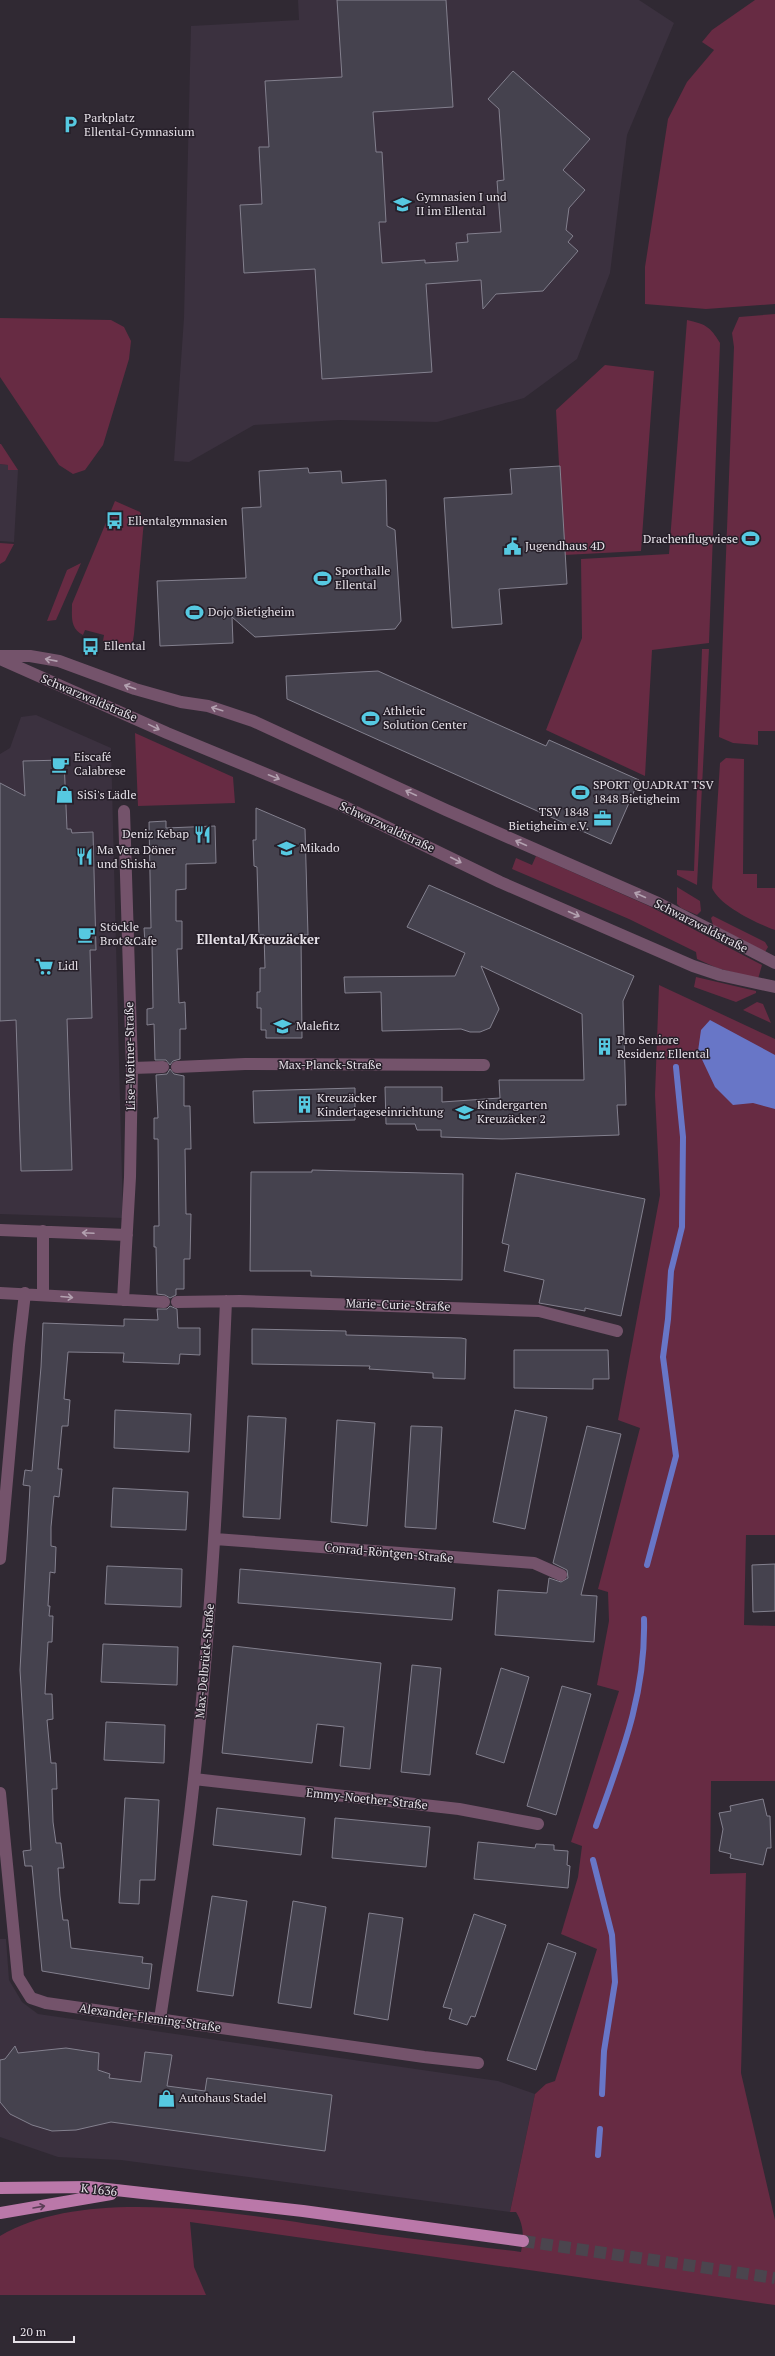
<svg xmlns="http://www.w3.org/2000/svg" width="775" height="2356" font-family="'PT Serif',serif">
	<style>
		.built { fill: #3b313f }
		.green { fill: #672b43 }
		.water { fill: #6876c7 }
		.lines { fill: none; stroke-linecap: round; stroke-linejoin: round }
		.stream { stroke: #6876c7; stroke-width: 6 }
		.building { fill: #45424e; stroke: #83808e }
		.major-tunnel { stroke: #4b454e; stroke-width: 12; stroke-dasharray: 12 6; stroke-linecap: butt }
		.minor { stroke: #74536b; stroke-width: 12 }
		.major { stroke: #ba78a9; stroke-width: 12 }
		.oneway { stroke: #b3a1b0 }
		.oneway2 { stroke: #5a3e56 }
		.labels { text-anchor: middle; stroke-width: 3; stroke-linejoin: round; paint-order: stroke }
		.poi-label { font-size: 12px; fill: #e6e1e8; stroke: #261f29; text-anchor: start }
		.street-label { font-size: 12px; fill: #e6e1e8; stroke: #261f29 }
		.neighbourhood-label { font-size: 13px; font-weight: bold; fill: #e6e1e8; stroke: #261f29 }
	</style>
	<rect width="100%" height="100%" fill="#302933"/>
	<path class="built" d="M298 0H639L674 23 627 135 610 273 577 359 524 398 437 422 339 420 254 425 189 462 174 461 184 318 191 26 299 20Z
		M0 464 8 465V470H18L14 542 0 541Z
		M36 715 111 748 123 1218 0 1214V754L10 748 21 717Z
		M0 1939H6L9 1980 22 2002 38 2014 498 2081 535 2094 510 2212 121 2160 58 2157 0 2137Z"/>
	<path class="green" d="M755 0H775V304L706 309 645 304V267L668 119 687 82 714 50 702 42 712 30Z
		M775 314V731H758V745L733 743 719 737 734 347 732 333 739 317Z
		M0 318 111 320 124 327 131 341 129 359 103 445 85 470 73 474 59 465 0 377Z
		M687 320C705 324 710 326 720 343L709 643 652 650 645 776 546 730 582 638 581 559 669 554Z
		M605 365 654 371 641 551 564 555 556 410Z
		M0 444H1L18 470H8V465L0 464Z
		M115 501 140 512 144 520 134 634 132 647 127 649 103 641 104 635 85 630 83 635C70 628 72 618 72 604Z
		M0 543 14 544 5 561 0 564Z
		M81 563 56 620 47 621 67 570Z
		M702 649H709L697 885 677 875V870L694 871Z
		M135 733 233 777 235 803 138 806Z
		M726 758 744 759 743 874H757V888H775V930C756 923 720 906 712 888L720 763Z
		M536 856 649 906 762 965 758 979 717 968 697 959 696 952 629 919 512 869 516 858 532 865Z
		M677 887 700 901 701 911 697 915 681 908 677 904Z
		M713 916 765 942 768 947 765 952 713 925 711 918Z
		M696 977 756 991V993L736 1002 694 987Z
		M659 985 775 1039V1535H746L744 1625 775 1626V1781H711L710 1874 746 1873 741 2073 775 2220V2305L190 2222 194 2267 206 2295H0V2236C86 2185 240 2214 335 2228 397 2238 459 2244 521 2252 524 2237 524 2225 516 2212H510L535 2094 546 2084 555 2081 597 1949 561 1934 578 1877 582 1846 571 1842 619 1691 597 1685 609 1621 608 1592 598 1589 640 1428 618 1420 660 1195 655 1095Z
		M757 1002 763 1004 771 1023 743 1010Z"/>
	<path class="water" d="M710 1020 775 1055V1109L753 1103 733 1105 715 1087 698 1051 701 1030Z"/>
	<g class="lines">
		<path class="stream" d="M647 1565 676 1456 663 1357 668 1319 671 1271 682 1227 683 1137 676 1067
			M596 1826C621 1756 646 1695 644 1619
			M593 1860 612 1935 615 1982 604 2051 602 2094
			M598 2155 600 2129"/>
	</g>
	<path class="building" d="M337 0H446L453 107 373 112 376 152H382L386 222H379L382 263 425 260V263L458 261 456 243 468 242 467 234 501 232 497 181 504 180 499 109 488 99 513 71 590 139 563 170 585 190 569 208 566 230 573 236 568 242 578 251 543 291 496 294 483 309 481 280 426 284 432 372 322 379 315 269 244 273 240 205 262 204 259 147H269L265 81 342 77Z
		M560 466 567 584 499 589 502 624 452 628 444 498 512 494 510 469Z
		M308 468 309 473 341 471 342 483 386 480 387 526 395 530 401 621 395 629 255 637 232 617 233 643 160 646 157 581 246 578 242 508 261 507 259 471Z
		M378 671 546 746 549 740 639 780 611 844 287 699 286 676Z
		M64 760 67 829H71L72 833 93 832 96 950H90L92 1018 67 1019 72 1170 21 1171 16 1020 0 1021V783L25 796 23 761Z
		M256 808 305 829 308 935H301L302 1038H266V1030H261V1008H257V992H260V968H265L264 935H259L257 867 254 866 253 840H256Z
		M166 821V828L215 826 216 863 186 864V889L176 890V921H182V949H177L179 1003 185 1002 186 1029H180V1059L173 1061 170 1065 166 1060H155L154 1024 147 1025V1009L153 1008 152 943H145L144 928H151L149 822Z
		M429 885 634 976 623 1001 626 1105H617L619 1135 502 1139 441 1137V1130H417L415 1124H386L385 1087H442V1102L500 1098 499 1080H584L582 1014 481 966 499 1009 490 1028 480 1032H470L461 1029 382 1031 381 992 345 993 344 977 455 976 465 953 407 927Z
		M170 1069 174 1074 184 1076V1106H190L191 1149H185L186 1214H191L190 1259H184V1289H176V1295L170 1298 165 1295 157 1294 156 1247H154V1226H159L158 1139H154V1118H158L156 1075 167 1074Z
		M355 1088V1120L254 1123 253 1091Z
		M312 1170 463 1174 462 1280 311 1276V1271H250L251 1172H312Z
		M516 1173 645 1199 621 1316 585 1308V1311L539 1303 544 1280 504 1271 509 1245 502 1243Z
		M170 1306 177 1309 178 1328H200V1355L180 1354 179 1364 123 1362 124 1353 68 1352 64 1399 70 1400 68 1426H62L58 1469H62L59 1497 54 1496 51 1527V1546L56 1547 55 1573 50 1572 48 1606H50L49 1616H53L52 1642H48L45 1694H52L53 1719 47 1720 51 1763H56L57 1789H52L53 1822 56 1843H61L64 1868H58L60 1896 63 1920H68L71 1948 143 1957 142 1963 152 1964 149 1989 42 1971 32 1866H25L23 1851 31 1850 20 1670 30 1486 23 1485 25 1470 32 1471 41 1367 43 1323 124 1326V1319L158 1320 157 1309H167Z
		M252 1329 346 1331V1335L461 1338 466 1339 465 1379 433 1378V1373L369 1369 370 1366 252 1364Z
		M514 1350H608L609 1379H593V1389L514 1388Z
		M115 1410 191 1414 189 1452 114 1448Z
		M515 1410 547 1417 525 1529 493 1522Z
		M248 1416 286 1418 280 1519 243 1517Z
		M337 1420 375 1423 367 1526 331 1522Z
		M411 1426 442 1427 436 1529 405 1527Z
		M587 1426 621 1434 581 1595 597 1596 594 1642 495 1635 498 1590 547 1593 549 1578 561 1582 568 1578 567 1570 553 1563Z
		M113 1488 188 1492 186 1530 111 1527Z
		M775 1564V1611L753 1612 752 1565Z
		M107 1566 182 1569 181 1607 105 1604Z
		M240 1569 455 1588 452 1620 238 1603Z
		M103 1644 178 1647 177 1685 101 1682Z
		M233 1646 381 1663 370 1769 340 1766 344 1727 317 1724 312 1763 222 1753Z
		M412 1665 441 1668 430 1775 401 1772Z
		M501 1668 529 1677 504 1763 476 1754Z
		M562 1686 591 1694 556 1815 527 1806Z
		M106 1722 165 1725 164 1763 104 1760Z
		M125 1798 159 1800 155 1880H140L139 1904 119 1903Z
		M763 1799 767 1816H770L771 1848H767L763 1865 730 1858 731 1854 719 1851 723 1829 719 1813 731 1811 730 1806Z
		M217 1808 305 1818 301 1855 213 1845Z
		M335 1818 430 1827 426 1867 332 1858Z
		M478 1842 535 1848 536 1844 554 1845V1850L568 1851 567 1865 570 1866 568 1888 474 1879Z
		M212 1896 247 1901 233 1996 197 1991Z
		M293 1901 326 1907 311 2008 278 2003Z
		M369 1913 403 1918 388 2020 354 2014Z
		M474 1914 506 1925 475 2017 471 2016 467 2025 449 2019 452 2009 443 2007Z
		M548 1943 576 1953 536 2070 507 2060Z
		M15 2046 18 2053 66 2048 99 2053 98 2070 110 2074 109 2078 141 2082 145 2052 172 2055 167 2086 205 2091 207 2078 332 2095 325 2151 111 2122 76 2130 52 2131 32 2125 10 2114 0 2102V2060L5 2059Z"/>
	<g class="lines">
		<path class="major-tunnel" d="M523 2241 775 2278"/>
		<path class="minor" d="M0 656H30L59 661 135 689 181 702 208 706 253 721 446 810 658 903 775 963
			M0 659 167 733 341 805 500 882 693 966 720 975 775 987
			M177 1067 245 1064 484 1065
			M132 1068 163 1067
			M0 1230 127 1235
			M43 1231V1295
			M0 1293 164 1302
			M123 1300 130 1177 132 1068 124 811
			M177 1302 240 1301 539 1311 617 1331
			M215 1539 534 1563 561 1575
			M0 1559 19 1345 25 1293
			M194 1779 459 1809 538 1824
			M0 1793 18 1977 31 1998 46 2003 424 2057 478 2063
			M160 2019C171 1945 184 1871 192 1797 211 1632 219 1467 226 1301"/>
		<path class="major" d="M0 2188 89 2187 303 2211 523 2241
			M0 2213 111 2194"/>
	</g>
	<defs><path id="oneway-shaft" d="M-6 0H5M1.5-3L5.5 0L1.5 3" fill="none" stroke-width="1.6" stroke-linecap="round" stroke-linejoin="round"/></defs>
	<g class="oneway">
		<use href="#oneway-shaft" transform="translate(51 660) rotate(-169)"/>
		<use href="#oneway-shaft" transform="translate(130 687) rotate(-161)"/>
		<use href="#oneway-shaft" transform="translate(217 709) rotate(-163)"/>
		<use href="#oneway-shaft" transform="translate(154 727) rotate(26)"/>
		<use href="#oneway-shaft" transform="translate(274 777) rotate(22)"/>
		<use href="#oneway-shaft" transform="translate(411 793) rotate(-155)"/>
		<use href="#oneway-shaft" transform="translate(521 843) rotate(-156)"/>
		<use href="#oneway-shaft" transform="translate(456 860) rotate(27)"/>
		<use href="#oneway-shaft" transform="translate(640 895) rotate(-156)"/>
		<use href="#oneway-shaft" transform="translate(574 914) rotate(24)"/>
		<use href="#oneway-shaft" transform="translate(88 1233) rotate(-177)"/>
		<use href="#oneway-shaft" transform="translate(67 1297) rotate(5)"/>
	</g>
	<use class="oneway2" href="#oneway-shaft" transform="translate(39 2207) rotate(-10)"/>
	<defs>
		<symbol id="parking-bare" viewBox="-9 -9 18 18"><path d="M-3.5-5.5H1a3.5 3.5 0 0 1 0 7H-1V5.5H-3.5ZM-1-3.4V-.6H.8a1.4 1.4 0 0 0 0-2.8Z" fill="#56c9e1" stroke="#261f29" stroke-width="2.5" paint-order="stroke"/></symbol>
		<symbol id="school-bare" viewBox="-9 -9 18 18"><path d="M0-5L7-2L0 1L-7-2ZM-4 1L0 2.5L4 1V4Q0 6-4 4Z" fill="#56c9e1" stroke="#261f29" stroke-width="2.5" paint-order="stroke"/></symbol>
		<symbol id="bus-bare" viewBox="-9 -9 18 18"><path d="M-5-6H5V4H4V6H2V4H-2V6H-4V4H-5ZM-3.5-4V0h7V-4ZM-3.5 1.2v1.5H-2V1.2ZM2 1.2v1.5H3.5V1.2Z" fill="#56c9e1" stroke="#261f29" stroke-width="2.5" paint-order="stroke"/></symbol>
		<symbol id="stadium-bare" viewBox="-9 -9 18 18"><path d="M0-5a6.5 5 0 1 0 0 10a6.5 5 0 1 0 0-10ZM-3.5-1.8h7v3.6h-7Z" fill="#56c9e1" stroke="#261f29" stroke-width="2.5" paint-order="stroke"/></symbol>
		<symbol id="civic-bare" viewBox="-9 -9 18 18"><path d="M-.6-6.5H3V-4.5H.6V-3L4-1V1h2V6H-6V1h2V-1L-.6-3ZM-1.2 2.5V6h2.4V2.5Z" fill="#56c9e1" stroke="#261f29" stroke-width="2.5" paint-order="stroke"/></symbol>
		<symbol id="cafe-bare" viewBox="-9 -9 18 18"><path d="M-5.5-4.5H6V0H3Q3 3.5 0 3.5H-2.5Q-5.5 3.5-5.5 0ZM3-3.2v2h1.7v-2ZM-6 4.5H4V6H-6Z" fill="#56c9e1" stroke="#261f29" stroke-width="2.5" paint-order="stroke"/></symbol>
		<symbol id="shop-bare" viewBox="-9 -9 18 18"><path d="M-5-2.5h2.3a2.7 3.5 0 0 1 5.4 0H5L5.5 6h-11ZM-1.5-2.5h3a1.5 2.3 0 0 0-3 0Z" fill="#56c9e1" stroke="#261f29" stroke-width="2.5" paint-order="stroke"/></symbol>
		<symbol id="office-bare" viewBox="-9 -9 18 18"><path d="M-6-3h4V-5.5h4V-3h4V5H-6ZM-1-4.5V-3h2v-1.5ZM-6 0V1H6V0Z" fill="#56c9e1" stroke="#261f29" stroke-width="2.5" paint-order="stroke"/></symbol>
		<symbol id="restaurant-bare" viewBox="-9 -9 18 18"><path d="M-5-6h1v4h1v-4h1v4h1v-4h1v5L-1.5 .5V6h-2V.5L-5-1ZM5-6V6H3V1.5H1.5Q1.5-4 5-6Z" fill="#56c9e1" stroke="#261f29" stroke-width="2.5" paint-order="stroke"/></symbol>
		<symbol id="supermarket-bare" viewBox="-9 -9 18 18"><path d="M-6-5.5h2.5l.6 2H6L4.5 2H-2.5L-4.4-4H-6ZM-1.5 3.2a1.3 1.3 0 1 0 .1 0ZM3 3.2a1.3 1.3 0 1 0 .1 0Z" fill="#56c9e1" stroke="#261f29" stroke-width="2.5" paint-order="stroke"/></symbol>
		<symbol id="building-bare" viewBox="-9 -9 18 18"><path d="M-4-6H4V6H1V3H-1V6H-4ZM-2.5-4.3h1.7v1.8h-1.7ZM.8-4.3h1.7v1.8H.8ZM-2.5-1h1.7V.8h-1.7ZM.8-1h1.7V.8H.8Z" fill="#56c9e1" stroke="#261f29" stroke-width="2.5" paint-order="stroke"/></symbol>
	</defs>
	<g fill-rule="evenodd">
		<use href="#parking-bare" x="58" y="112" width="25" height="25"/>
		<use href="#school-bare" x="390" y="192" width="25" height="25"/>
		<use href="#bus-bare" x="102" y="508" width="25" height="25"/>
		<use href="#stadium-bare" x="738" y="526" width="25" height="25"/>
		<use href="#civic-bare" x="500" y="534" width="25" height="25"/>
		<use href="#stadium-bare" x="310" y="566" width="25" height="25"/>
		<use href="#stadium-bare" x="182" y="600" width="25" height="25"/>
		<use href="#bus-bare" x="78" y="634" width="25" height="25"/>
		<use href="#stadium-bare" x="358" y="706" width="25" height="25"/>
		<use href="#cafe-bare" x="48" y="752" width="25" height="25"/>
		<use href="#stadium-bare" x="568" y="780" width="25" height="25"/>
		<use href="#shop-bare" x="52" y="782" width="25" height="25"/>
		<use href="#office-bare" x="590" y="806" width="25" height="25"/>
		<use href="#restaurant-bare" x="190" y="822" width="25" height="25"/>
		<use href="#school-bare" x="274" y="836" width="25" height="25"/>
		<use href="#restaurant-bare" x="72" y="844" width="25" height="25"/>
		<use href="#cafe-bare" x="74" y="922" width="25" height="25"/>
		<use href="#supermarket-bare" x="32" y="954" width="25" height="25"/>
		<use href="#school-bare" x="270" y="1014" width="25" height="25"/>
		<use href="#building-bare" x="592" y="1034" width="25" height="25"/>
		<use href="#building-bare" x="292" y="1092" width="25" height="25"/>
		<use href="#school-bare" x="452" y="1100" width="25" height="25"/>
		<use href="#shop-bare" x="154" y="2086" width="25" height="25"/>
	</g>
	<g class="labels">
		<g class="poi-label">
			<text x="84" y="122">Parkplatz<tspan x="84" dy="14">Ellental-Gymnasium</tspan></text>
			<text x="416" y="201">Gymnasien I und<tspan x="416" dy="14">II im Ellental</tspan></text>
			<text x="128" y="525">Ellentalgymnasien</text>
			<text x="738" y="543" text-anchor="end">Drachenflugwiese</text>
			<text x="525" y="550">Jugendhaus 4D</text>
			<text x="335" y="575">Sporthalle<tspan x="335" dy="14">Ellental</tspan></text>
			<text x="208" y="616">Dojo Bietigheim</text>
			<text x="104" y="650">Ellental</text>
			<text x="383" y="715">Athletic<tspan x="383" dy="14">Solution Center</tspan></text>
			<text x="74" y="761">Eiscafé<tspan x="74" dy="14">Calabrese</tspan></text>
			<text x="593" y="789">SPORT QUADRAT TSV<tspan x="593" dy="14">1848 Bietigheim</tspan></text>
			<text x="77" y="799">SiSi's Lädle</text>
			<text x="589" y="816" text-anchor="end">TSV 1848<tspan x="589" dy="14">Bietigheim e.V.</tspan></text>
			<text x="189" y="838" text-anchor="end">Deniz Kebap</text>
			<text x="300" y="852">Mikado</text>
			<text x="97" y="854">Ma Vera Döner<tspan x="97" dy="14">und Shisha</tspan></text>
			<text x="100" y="931">Stöckle<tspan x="100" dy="14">Brot&amp;Cafe</tspan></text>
			<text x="58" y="970">Lidl</text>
			<text x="296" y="1030">Malefitz</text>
			<text x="617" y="1044">Pro Seniore<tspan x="617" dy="14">Residenz Ellental</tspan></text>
			<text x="317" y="1102">Kreuzäcker<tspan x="317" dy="14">Kindertageseinrichtung</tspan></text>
			<text x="477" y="1109">Kindergarten<tspan x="477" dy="14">Kreuzäcker 2</tspan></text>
			<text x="179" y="2102">Autohaus Stadel</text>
		</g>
		<g class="street-label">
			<text transform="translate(89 698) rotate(23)" y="4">Schwarzwaldstraße</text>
			<text transform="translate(387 827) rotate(25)" y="4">Schwarzwaldstraße</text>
			<text transform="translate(701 926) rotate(27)" y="4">Schwarzwaldstraße</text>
			<text transform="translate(130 1056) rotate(-91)" y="4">Lise-Meitner-Straße</text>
			<text x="330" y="1069">Max-Planck-Straße</text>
			<text transform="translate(398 1305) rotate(2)" y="4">Marie-Curie-Straße</text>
			<text transform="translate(389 1553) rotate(5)" y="4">Conrad-Röntgen-Straße</text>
			<text transform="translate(205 1661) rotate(-85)" y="4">Max-Delbrück-Straße</text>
			<text transform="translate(367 1799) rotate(6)" y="4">Emmy-Noether-Straße</text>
			<text transform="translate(150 2018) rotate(8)" y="4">Alexander-Fleming-Straße</text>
			<text transform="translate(99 2190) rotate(6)" y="4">K 1636</text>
		</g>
		<g class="neighbourhood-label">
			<text x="258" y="944">Ellental/Kreuzäcker</text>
		</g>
	</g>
	<path d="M14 2336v6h60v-6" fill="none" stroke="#e6e1e8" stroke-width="2"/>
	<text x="20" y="2336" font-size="12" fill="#e6e1e8" stroke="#261f29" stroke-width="3" paint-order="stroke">20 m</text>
</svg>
